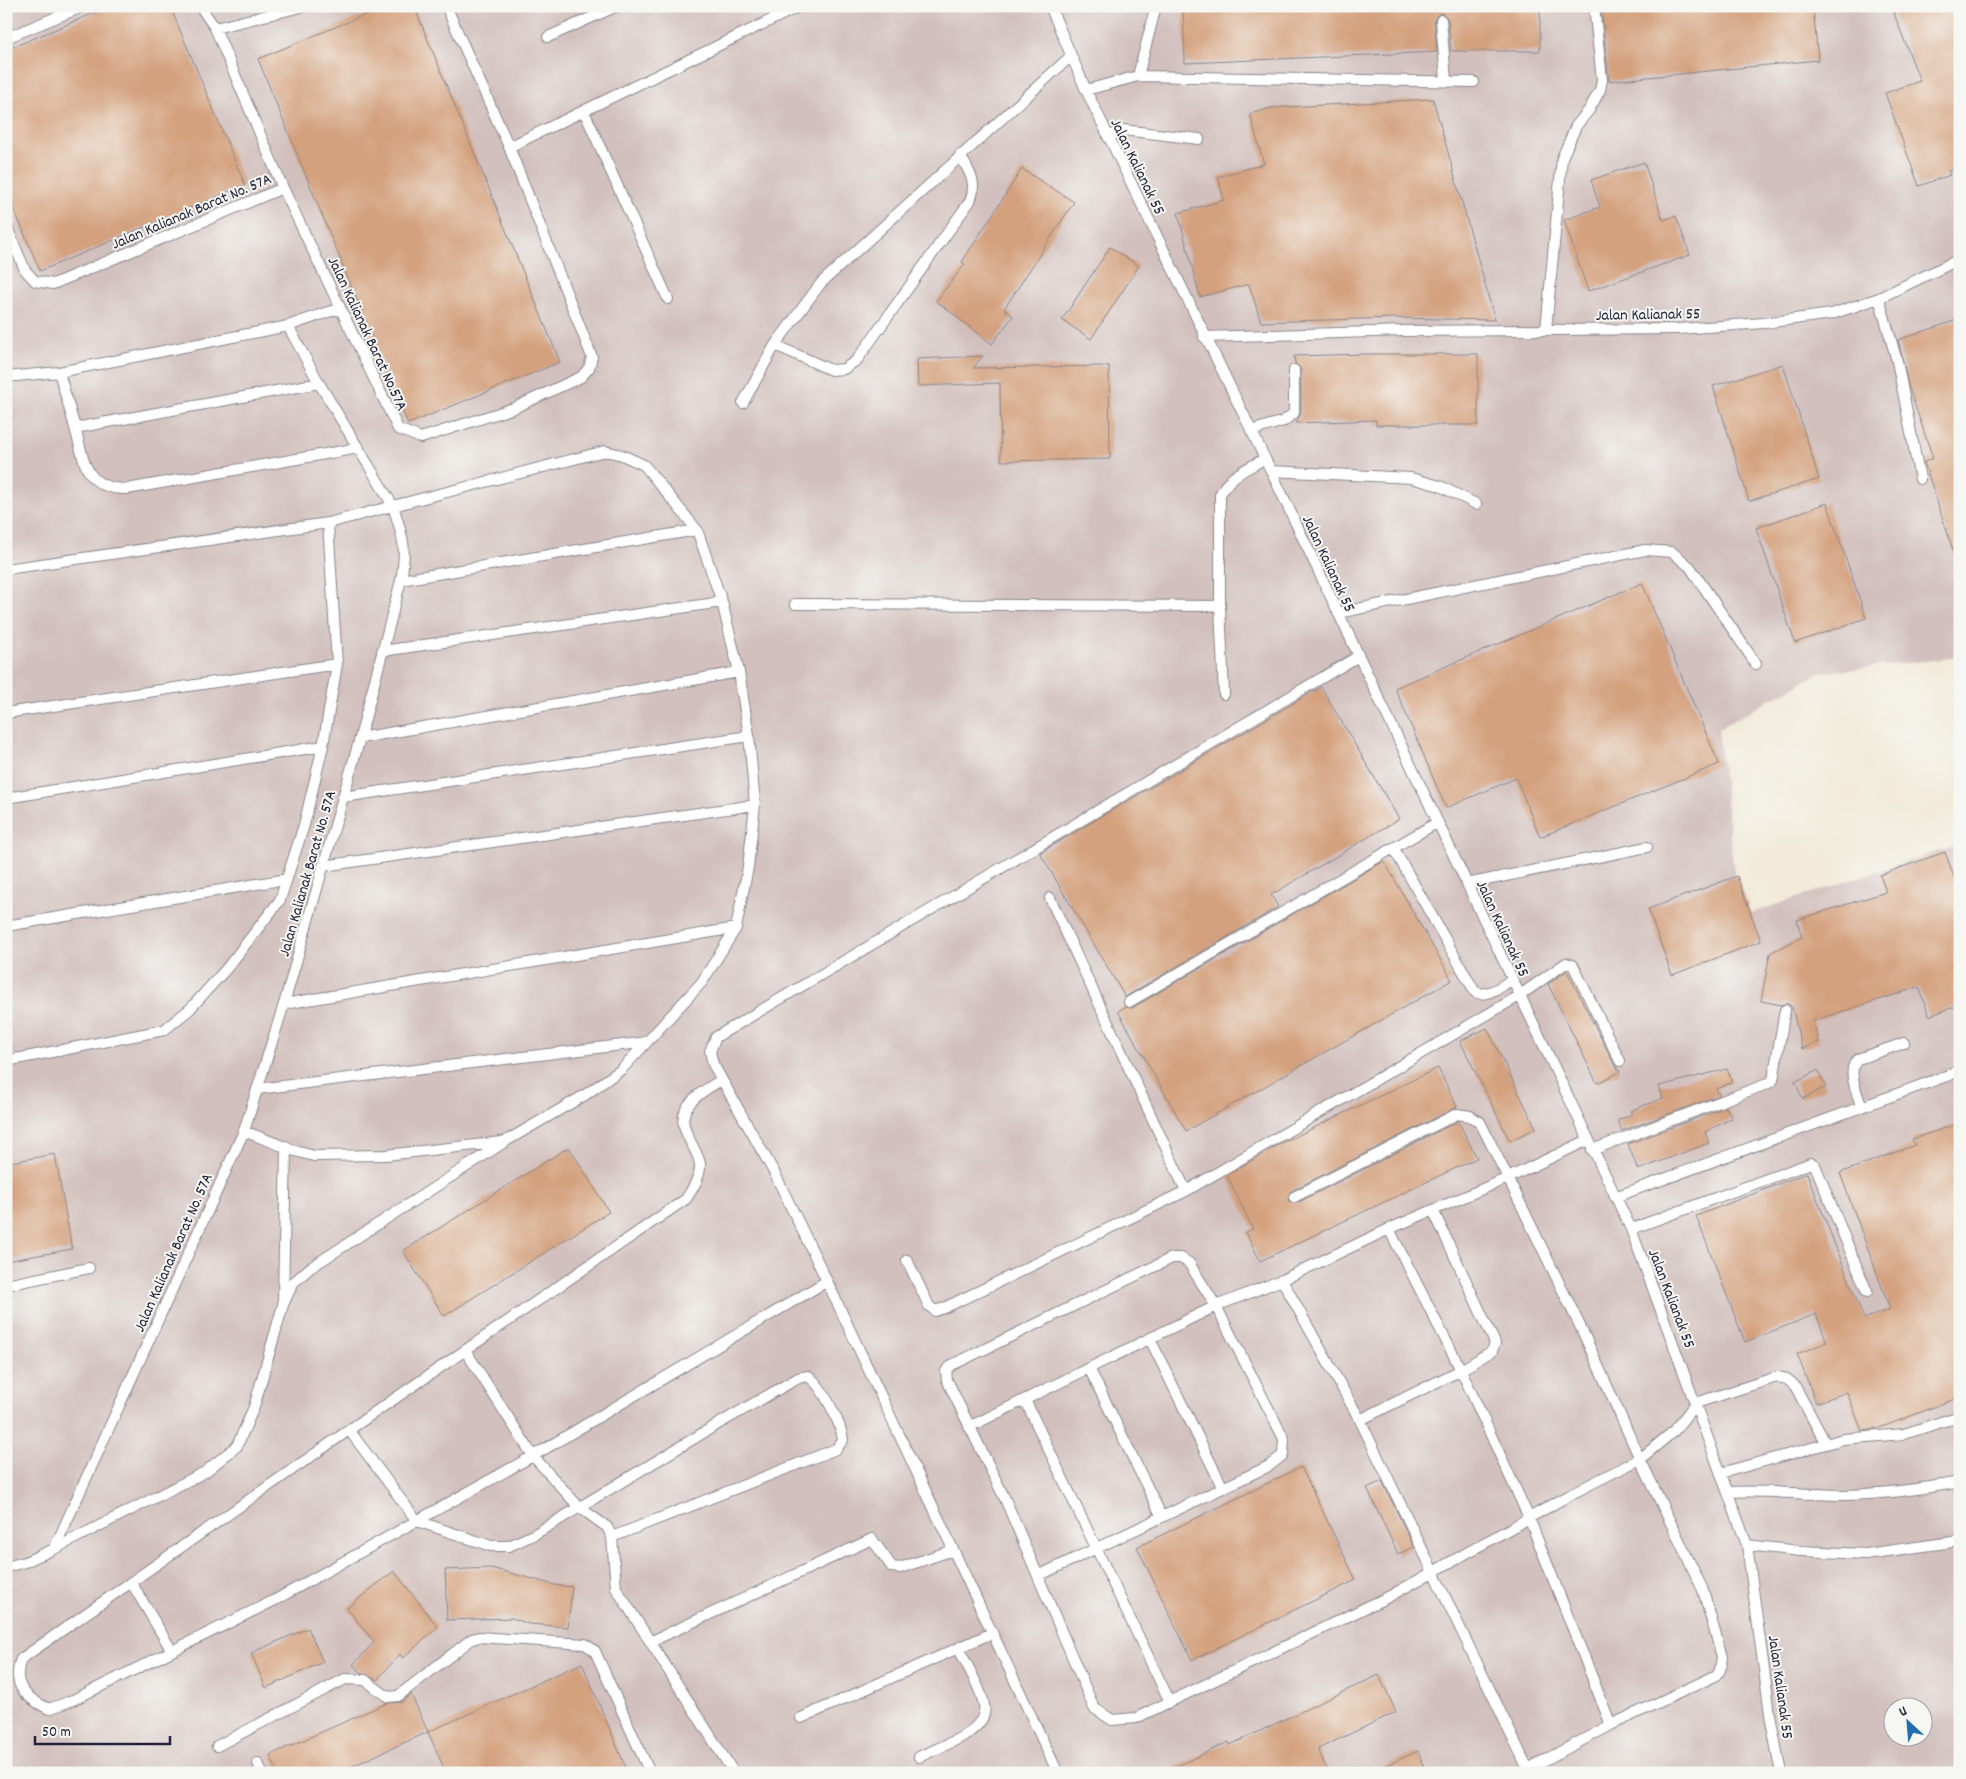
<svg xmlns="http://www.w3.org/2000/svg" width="1966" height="1779" font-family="Dekko,sans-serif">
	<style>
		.industrial { fill: #d1c0bd; fill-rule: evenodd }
		.building { fill: #d4a17e }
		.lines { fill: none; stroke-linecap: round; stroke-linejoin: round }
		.service-casing { stroke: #8a868a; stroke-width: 12 }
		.service { stroke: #fff; stroke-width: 10 }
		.labels { text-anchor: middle; stroke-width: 4; stroke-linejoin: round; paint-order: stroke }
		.street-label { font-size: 16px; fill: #22223b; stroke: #f6f6f2 }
	</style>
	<rect width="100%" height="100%" fill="#f6f6f2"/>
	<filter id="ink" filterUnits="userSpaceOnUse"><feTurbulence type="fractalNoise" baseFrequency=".02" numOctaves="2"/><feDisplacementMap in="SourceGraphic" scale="10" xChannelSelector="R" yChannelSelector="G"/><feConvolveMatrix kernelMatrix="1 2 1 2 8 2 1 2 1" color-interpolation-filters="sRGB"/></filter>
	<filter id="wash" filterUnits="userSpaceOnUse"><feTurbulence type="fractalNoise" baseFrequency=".0096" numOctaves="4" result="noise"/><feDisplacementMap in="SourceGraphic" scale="20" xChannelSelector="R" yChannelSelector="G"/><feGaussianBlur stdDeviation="1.12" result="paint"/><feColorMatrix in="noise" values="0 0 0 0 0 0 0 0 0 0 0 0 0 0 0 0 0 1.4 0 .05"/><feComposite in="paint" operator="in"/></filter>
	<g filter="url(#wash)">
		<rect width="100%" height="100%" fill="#f2ebda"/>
		<path class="industrial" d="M6 6H1960V657L1819 673 1718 729 1739 917 1960 844V1773H6ZM1894 1706H1924V1736H1894Z"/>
		<g id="blocks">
			<path class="building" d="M111 6H170L245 185 40 271 6 190V50Z
				M386 6H414L560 362 408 424 258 59Z
				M1183 6H1540V51H1451L1448 19 1441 13 1437 15 1434 20 1437 52 1185 63Z
				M1601 6H1813L1818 60 1609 81Z
				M1891 6H1960V166L1948 171 1950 175 1919 186 1885 93 1920 81Z
				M1433 99 1495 320 1394 318 1261 322 1249 284 1200 297 1178 213 1224 200 1218 177 1264 164 1250 114 1271 108Z
				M1644 162 1663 220 1676 216 1690 255 1588 291 1564 220 1600 207 1591 180Z
				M1022 169 1074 202 1004 309 1013 316 992 344 936 301 965 264 962 262Z
				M1110 247 1139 266 1091 339 1062 320Z
				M1960 319V562H1957L1924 462 1933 458 1909 388 1898 340Z
				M1365 354H1478V425H1376V420L1296 423 1301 413V370L1295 363 1294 356Z
				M983 356 973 368 1109 366 1110 459 1001 461 1000 383 918 386 917 359Z
				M1783 364 1819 479 1749 501 1713 386Z
				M1827 503 1866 618 1795 643 1756 528Z
				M1642 583 1719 764 1540 837 1516 778 1446 808 1395 688Z
				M1321 687 1399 819 1271 895 1278 907 1125 997 1040 853Z
				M1945 852 1960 894V1005L1929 1016 1919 987 1813 1021 1819 1042 1802 1049 1792 1007 1787 1003 1781 1005 1761 1001 1770 953 1802 937 1797 920 1886 892 1880 875Z
				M1384 861 1452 980 1186 1131 1118 1011 1125 1007 1132 1008Z
				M1737 876 1761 941 1672 975 1648 909Z
				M1567 971 1614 1064 1620 1072 1597 1083 1548 984Z
				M1487 1028 1536 1128 1510 1141 1460 1041Z
				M1438 1068 1457 1107 1291 1191 1288 1200 1291 1203H1297L1458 1121 1477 1158 1260 1261 1246 1232 1253 1229 1227 1175 1280 1144Z
				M1727 1069 1732 1082 1716 1089 1720 1095 1622 1131 1618 1120 1632 1114 1630 1111 1663 1098 1659 1086Z
				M1818 1070 1826 1087 1803 1099 1795 1082Z
				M1726 1107 1732 1118 1705 1132 1709 1143 1638 1170 1628 1144Z
				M1960 1123V1397L1877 1429 1862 1431 1847 1392 1816 1403 1797 1354 1827 1342 1816 1314 1745 1342 1696 1216 1807 1173 1864 1319 1890 1309 1840 1173 1915 1145 1912 1139Z
				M569 1147 609 1212 444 1316 403 1251Z
				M55 1154 72 1249 6 1261V1163Z
				M1301 1467 1356 1580 1192 1660 1137 1547Z
				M1382 1481 1414 1547 1398 1554 1367 1488Z
				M491 1568 555 1585 572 1587 568 1627 529 1624 512 1618 447 1620 445 1570Z
				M394 1571 438 1627 403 1658 400 1654 377 1680 362 1673 353 1665 374 1642 347 1608Z
				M308 1628 323 1662 266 1688 251 1653Z
				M582 1663 628 1773H446L428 1732Z
				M1379 1675 1396 1712 1318 1749 1328 1773H1162L1229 1742 1230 1745Z
				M411 1694 428 1732 337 1773H278L270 1755 387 1703 402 1702Z
				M1418 1751 1427 1773H1370Z"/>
		</g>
	</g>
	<g filter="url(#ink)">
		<use href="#blocks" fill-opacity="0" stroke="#8a868a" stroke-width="1"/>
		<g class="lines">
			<defs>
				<path id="service" d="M200 6 215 28 283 188 398 429 421 438 514 408 581 377 589 368 592 357 509 147 446 6
					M1050 6 1086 90 1271 471 1631 1229 1747 1545 1771 1721 1781 1773
					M1441 20 1446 80
					M215 28 305 6
					M548 37 617 6
					M6 38 84 6
					M1138 76 1474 82
					M1086 90 1138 76 1156 6
					M584 111 668 299
					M1108 137 1123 130 1199 139
					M509 147 800 6
					M6 225 25 270 35 281 53 284 283 188
					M1879 298 1897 361 1920 479
					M1546 330 1562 158 1576 126 1589 110 1600 90 1602 80 1594 6
					M1204 337 1405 331 1678 329 1764 323 1832 314 1879 298 1960 259
					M775 345 831 370 844 369 857 360 970 201C978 182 969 172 960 155
					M59 372 75 428 319 383
					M6 377 59 372 288 326 340 308
					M743 403 775 345 821 283 1071 56
					M75 428C85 462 84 489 127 489L359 448
					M1251 431 1284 421 1294 413V370
					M1271 471 1411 478 1440 486 1476 504
					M6 569 328 523 393 506C403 537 407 547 401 580L360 738 284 1004 244 1131 54 1549 25 1562 6 1567
					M401 580 697 530
					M795 604 1220 606V495C1228 476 1247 469 1264 459
					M1220 606 1224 694
					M1338 613 1645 550 1672 552 1690 567 1756 664
					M382 651 722 602
					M6 713 337 664
					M360 738 739 672
					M343 797 749 736
					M6 798 323 746
					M1394 849 1475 992C1486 998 1501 986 1512 980
					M323 866 755 805
					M1467 884 1647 847
					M1050 898 1186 1191
					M6 926 287 879
					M1129 1002 1438 822
					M284 1004 736 928
					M6 1061 164 1030 190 1009 227 968 280 900 304 825 323 746 337 664 328 523
					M721 1080C712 1086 700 1092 693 1100 669 1123 697 1144 700 1164 701 1176 692 1190 686 1199L349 1430 21 1659C11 1686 26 1698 49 1709L73 1700 275 1600 533 1456 827 1281
					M257 1089 647 1042
					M1861 1106C1857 1092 1846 1070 1858 1059L1904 1043
					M244 1131 295 1151 314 1156 386 1155 502 1142
					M1592 1150 1767 1084 1773 1080 1785 1010
					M1294 1197 1457 1114 1470 1116 1480 1122 1508 1178 1588 1140
					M1615 1197 1960 1071
					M1389 1229 1461 1370 1529 1518 1611 1725 1717 1675 1720 1670 1722 1657 1703 1590 1640 1459 1674 1431 1696 1403 1777 1377 1787 1379 1795 1386 1826 1444 1843 1439 1904 1434 1960 1416
					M1631 1229 1811 1163 1815 1165 1867 1292
					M907 1260 929 1306 935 1311 944 1308 1186 1191 1519 996 1566 963 1573 965 1620 1061
					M1282 1280 1360 1420 1528 1769 1611 1725
					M6 1285 89 1268
					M283 1301 286 1146
					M1150 1339 1223 1488
					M465 1350 533 1456 579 1507 607 1527 612 1537 616 1588 734 1773
					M1089 1368 1162 1517
					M1025 1400 1170 1702
					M1360 1420 1461 1370 1492 1351 1495 1343 1433 1210
					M969 1427 1216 1306 1282 1280 1389 1229 1508 1178 1581 1328 1640 1459 1577 1491 1390 1596 1136 1718 1112 1720 1094 1708 1006 1501 947 1380 946 1371 952 1365 1172 1258H1181L1189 1263 1216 1306 1284 1439 1283 1455 1269 1466 1038 1576
					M349 1430 417 1521 491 1546H509L535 1534 713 1427 798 1378 808 1376C822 1385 841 1423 843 1440L836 1449 612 1537
					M1721 1473 1826 1444
					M1728 1492C1768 1490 1807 1495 1846 1495 1884 1494 1922 1489 1960 1482
					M1747 1545 1800 1551 1866 1554 1960 1541
					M54 1549 205 1472 237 1446 254 1407 283 1305 293 1283 310 1268 506 1141 585 1095 622 1069 702 982 736 928 748 867 755 805 749 736 739 672 722 602 697 530 644 465 622 455 605 451 393 506 319 383 288 326
					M131 1582 172 1651
					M652 1641 872 1539 892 1567 900 1568 953 1550
					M801 1718 992 1633
					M217 1746 345 1679 365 1680 388 1697 398 1696 472 1639 479 1637 585 1644 595 1651 650 1773
					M919 1757C938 1747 990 1732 984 1705 982 1690 966 1664 959 1649
					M258 1763 262 1773
					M1058 1773 827 1281 775 1174 713 1064 710 1051 716 1037 1357 657"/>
			</defs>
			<use href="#service" class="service-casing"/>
			<use href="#service" class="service"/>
		</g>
	</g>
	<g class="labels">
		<g class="street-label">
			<text transform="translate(1139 166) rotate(64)" y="6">Jalan Kalianak 55</text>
			<text transform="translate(191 210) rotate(-23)" y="6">Jalan Kalianak Barat No. 57A</text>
			<text transform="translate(1648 313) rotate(-1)" y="6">Jalan Kalianak 55</text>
			<text transform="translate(369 333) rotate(65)" y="6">Jalan Kalianak Barat No.57A</text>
			<text transform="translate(1330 563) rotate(65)" y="6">Jalan Kalianak 55</text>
			<text transform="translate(306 873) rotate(-74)" y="6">Jalan Kalianak Barat No. 57A</text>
			<text transform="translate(1504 928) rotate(65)" y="6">Jalan Kalianak 55</text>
			<text transform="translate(172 1252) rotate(-66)" y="6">Jalan Kalianak Barat No. 57A</text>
			<text transform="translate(1673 1298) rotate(69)" y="6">Jalan Kalianak 55</text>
			<text transform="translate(1782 1687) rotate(82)" y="6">Jalan Kalianak 55</text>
		</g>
	</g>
	<rect width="1966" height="1779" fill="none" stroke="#f6f6f2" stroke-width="25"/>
	<g transform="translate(1908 1722) rotate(334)"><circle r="24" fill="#f6f6f2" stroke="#a1a1a9"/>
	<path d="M0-4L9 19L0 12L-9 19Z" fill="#1f6fb2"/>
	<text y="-8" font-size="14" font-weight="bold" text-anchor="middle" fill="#22223b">U</text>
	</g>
	<path d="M35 1736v8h135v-8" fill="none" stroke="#22223b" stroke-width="2.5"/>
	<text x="42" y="1736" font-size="15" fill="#22223b" stroke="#f6f6f2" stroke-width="4" paint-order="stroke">50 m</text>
</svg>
